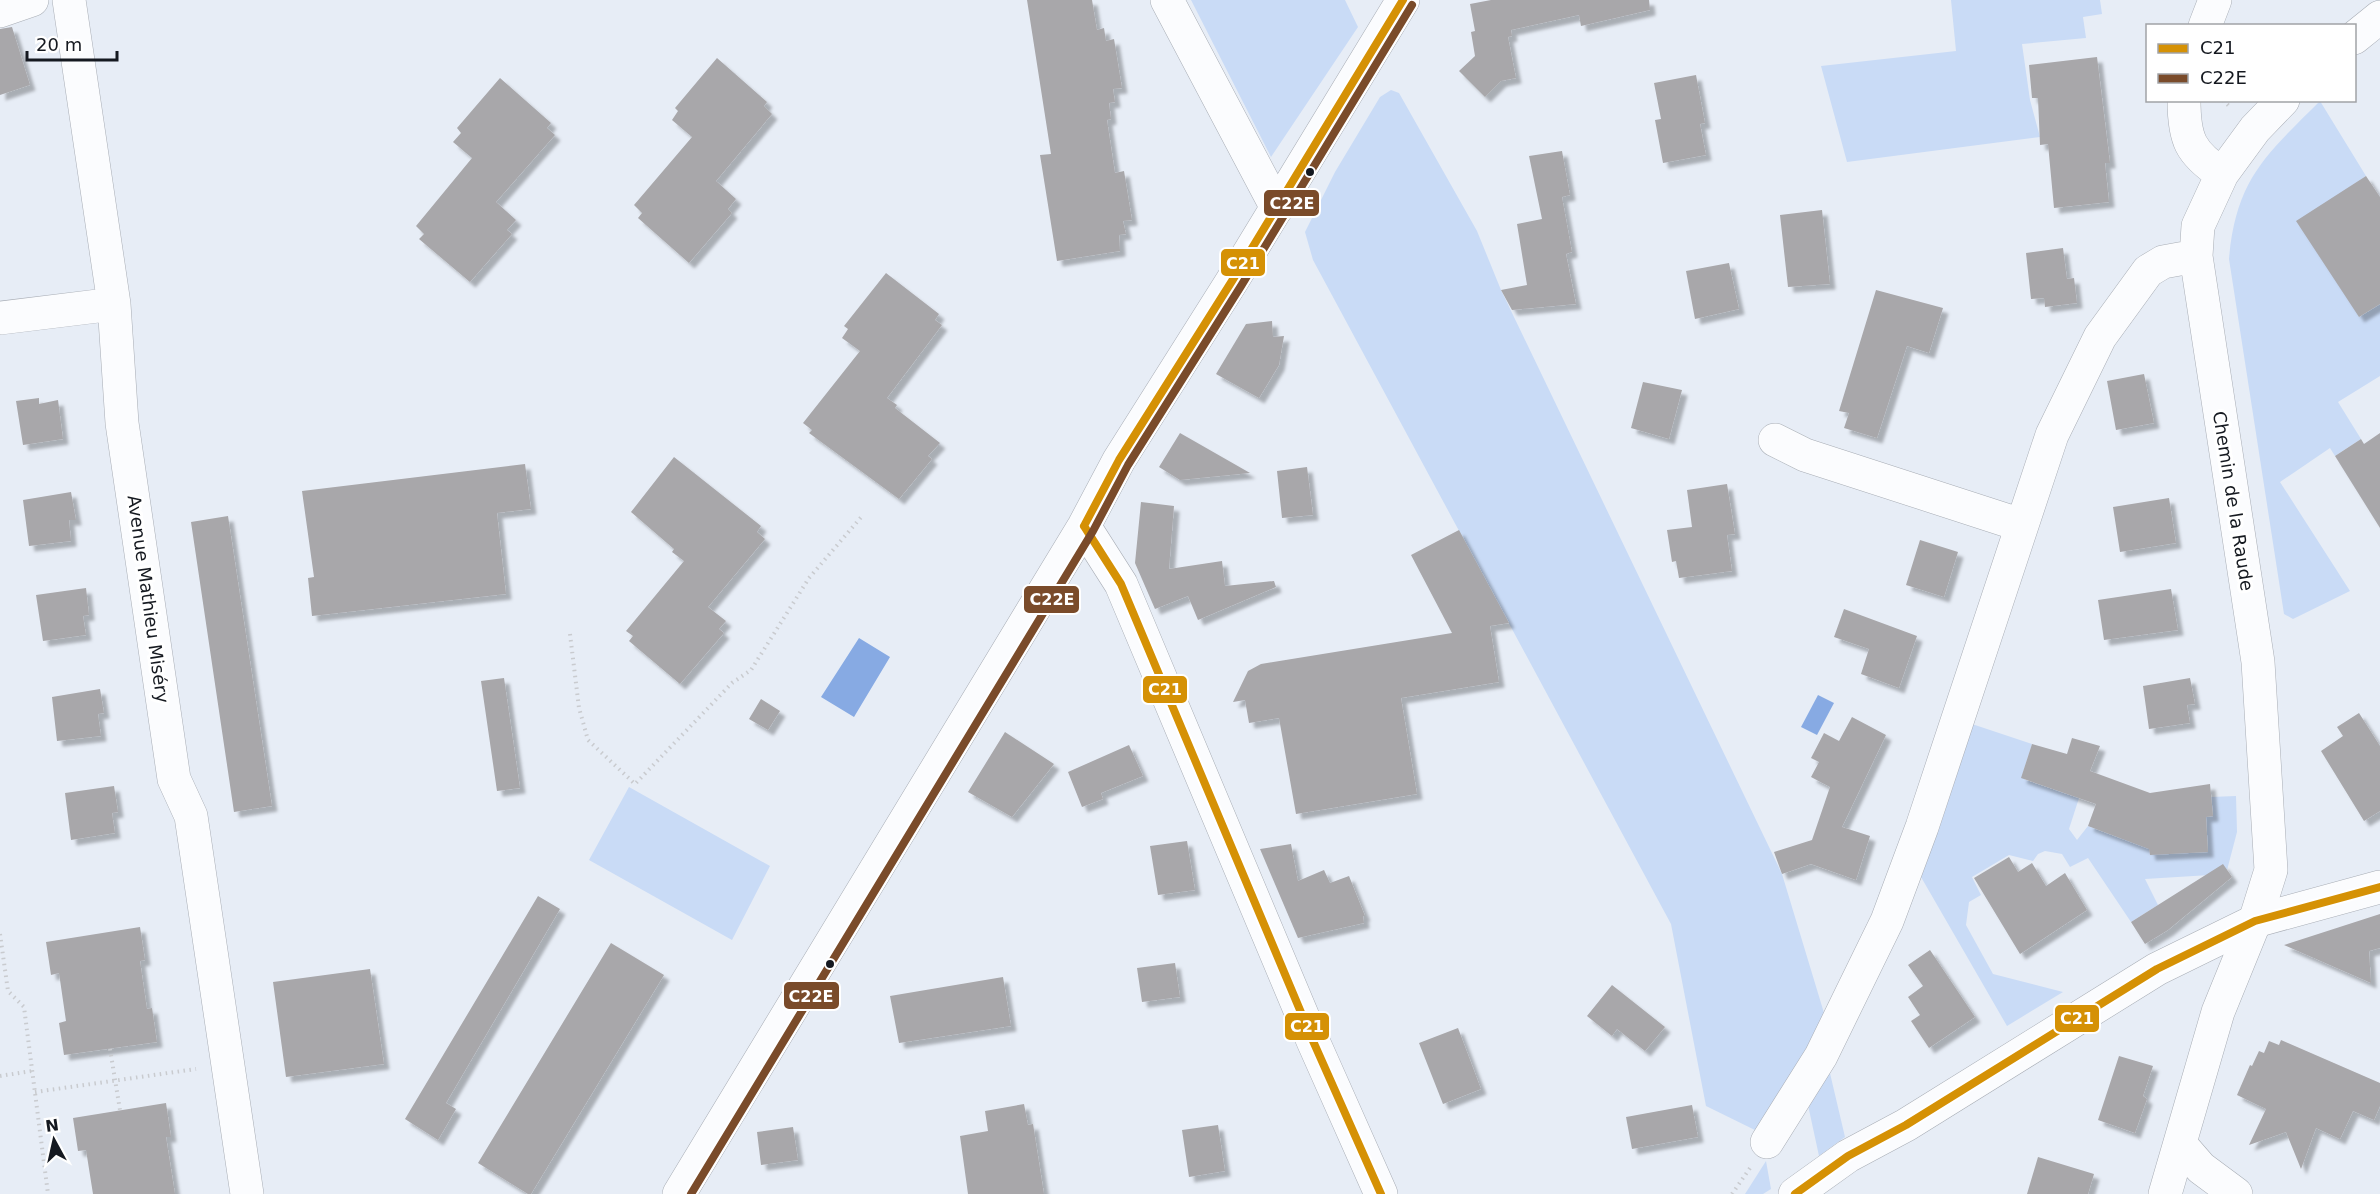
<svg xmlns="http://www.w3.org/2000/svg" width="2380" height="1194" font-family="'DejaVu Sans',sans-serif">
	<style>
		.green { fill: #c9dbf6 }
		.water { fill: #87aae3 }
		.building { fill: #a8a7aa; filter: url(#shadow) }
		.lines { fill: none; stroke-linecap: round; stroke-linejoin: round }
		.minor-casing { stroke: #a8adb5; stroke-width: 34 }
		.major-casing { stroke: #a8adb5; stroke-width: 34 }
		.path { stroke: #c9cbcf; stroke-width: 4; stroke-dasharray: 1.5 4.5; stroke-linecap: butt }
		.minor { stroke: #fbfcfe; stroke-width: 33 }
		.major { stroke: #fbfcfe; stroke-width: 33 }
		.bus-1-casing { stroke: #fff; stroke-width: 12 }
		.bus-2-casing { stroke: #fff; stroke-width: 12 }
		.bus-1 { stroke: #d59105; stroke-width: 8 }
		.bus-2 { stroke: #7a4b2a; stroke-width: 8 }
		.bus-dot { fill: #151920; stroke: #fff; stroke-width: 2 }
		.labels { text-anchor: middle; stroke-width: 6; stroke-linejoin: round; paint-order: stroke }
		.street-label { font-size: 18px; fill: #151920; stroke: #fff }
		.line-badge { stroke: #fff; stroke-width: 2 }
		.badge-label { font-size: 16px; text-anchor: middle; font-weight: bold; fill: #fff }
	</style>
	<defs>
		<filter id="shadow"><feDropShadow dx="5.5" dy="5.5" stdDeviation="1.5" flood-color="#0004"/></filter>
	</defs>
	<rect width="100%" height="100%" fill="#e7edf6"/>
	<path class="green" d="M1191 0H1345L1358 27 1271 157Z
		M1951 0H2100L2102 14 2083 17 2086 38 2022 44 2030 100 2040 137 1847 162 1821 66 1956 51Z
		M1391 90 1399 93 1477 231 1501 290 1782 874 1824 1013 1801 1067 1761 1133 1706 1106 1671 924 1313 260 1305 232 1335 172 1380 97Z
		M2320 101 2366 176 2341 193 2359 317 2380 304V376L2338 402 2361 439 2335 456 2330 448 2280 482 2350 591 2293 619 2284 614 2229 259C2236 179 2266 155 2320 101Z
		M1969 723 2032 744 2022 776 2026 780 2079 798 2069 829 2077 840 2088 826 2120 838 2149 830 2150 854 2208 852 2206 817 2213 816 2211 797 2236 796 2237 832 2226 874 2145 879 2158 905 2131 922 2088 858 2070 867 2062 854 2045 851 2038 854 2033 861 2009 855 1972 877 1981 895 1969 902 1966 925 1993 974 2063 992 2007 1026 1921 877Z
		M629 787 770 866 732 940 589 860Z
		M1829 1069 1845 1137 1819 1156 1808 1105Z
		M1766 1161 1771 1189 1763 1194H1745Z"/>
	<path class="water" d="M859 638 890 657 854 717 821 697Z
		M1818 695 1834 703 1817 735 1801 727Z"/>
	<path class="building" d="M1027 0H1092L1097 30 1104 28 1106 41 1114 39 1122 88 1113 89 1115 102 1109 103 1111 119 1107 120 1115 173 1124 171 1132 220 1123 221 1126 234 1119 235 1120 251 1057 261 1040 155 1051 154Z
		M1491 0H1649L1650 10 1581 26 1579 15 1511 30 1512 36 1508 37 1516 78 1501 81 1485 97 1459 71 1475 56 1471 32 1475 31 1470 4Z
		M12 27 30 85 0 95V29Z
		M2097 57 2110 163H2105L2109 202 2054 208 2048 144 2040 145 2038 98H2032L2029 65Z
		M717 58 767 102 764 106 772 114 716 181 736 199 728 209 732 213 689 263 638 218 642 213 634 205 692 137 672 120 678 111 675 108Z
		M1696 75 1705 123 1700 124 1706 155 1663 163 1655 120 1661 119 1654 83Z
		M500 78 551 123 547 128 555 135 496 202 516 220 507 230 512 234 470 282 419 239 424 234 416 226 472 158 453 142 461 133 457 128Z
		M1562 151 1570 195 1562 197 1572 252 1566 254 1576 304 1512 310 1501 290 1527 285 1517 224 1542 219 1529 156Z
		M2366 176 2380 197V304L2359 317 2296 221Z
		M1822 210 1830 284 1788 287 1780 215Z
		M2063 248 2067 279 2074 278 2077 303 2045 307 2044 298 2031 299 2026 253Z
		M1729 263 1739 309 1695 319 1686 271Z
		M886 273 939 314 935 320 942 325 887 398 897 405 895 408 940 443 928 456 932 459 899 499 809 433 812 430 803 423 860 351 842 338 848 329 844 326Z
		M1876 290 1943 308 1929 353 1907 346 1877 438 1844 428 1849 413 1839 411Z
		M1272 321 1273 337 1284 336 1279 365 1259 398 1216 374 1246 324Z
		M2144 374 2154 423 2116 430 2107 381Z
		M1643 382 1682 390 1669 439 1631 428Z
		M39 398V404L58 400 63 439 23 445 16 401Z
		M1180 433 1250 473 1180 480 1159 467Z
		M2380 433V528L2335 456 2361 439 2364 444Z
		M674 457 761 526 757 532 765 539 708 607 726 621 719 629 724 633 680 684 629 641 633 636 626 631 684 561 672 552 674 549 631 512Z
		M525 464 531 509 497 513 506 594 312 616 308 578 314 577 302 491Z
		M1307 467 1313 515 1282 518 1277 471Z
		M1727 484 1735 534 1727 535 1732 571 1679 578 1676 561 1672 562 1667 530 1692 527 1687 490Z
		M71 492 76 520H69L71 541 29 546 23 500Z
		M2169 498 2176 543 2120 552 2113 507Z
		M1141 502 1174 506 1169 569 1222 561 1225 586 1274 581 1276 587 1198 620 1188 596 1155 609 1135 563Z
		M228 516 272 806 234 812 191 522Z
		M1459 530 1509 623 1490 626 1499 682 1401 698 1417 794 1296 814 1279 718 1249 723 1245 700 1233 702 1248 671 1261 664 1452 633 1411 555Z
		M1920 540 1958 552 1944 597 1906 585Z
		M86 588 89 615 83 616 86 635 43 641 36 595Z
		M2171 589 2178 630 2104 640 2098 600Z
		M1844 609 1917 636 1899 688 1861 674 1869 649 1834 637Z
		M504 678 520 788 497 791 481 681Z
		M2190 678 2195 704 2187 705 2190 723 2149 729 2143 686Z
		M100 689 104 713 98 714 101 736 57 741 52 697Z
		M761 699 780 711 768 730 749 719Z
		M2359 713 2380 746V811L2364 821 2321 751 2343 736 2337 727Z
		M1852 717 1886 735 1842 827 1870 836 1856 880 1811 864 1782 874 1774 852 1812 840 1830 787 1811 777 1819 762 1811 758 1824 733 1839 741Z
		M1005 732 1054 764 1012 817 968 792Z
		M2072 738 2100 746 2090 771 2150 793 2210 784 2213 816 2206 817 2208 852 2150 855 2149 849 2088 826 2096 804 2021 778 2032 744 2067 754Z
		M1129 745 1143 776 1101 793 1103 799 1082 807 1068 772Z
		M114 786 118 812 112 813 115 833 71 840 65 793Z
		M1187 841 1195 890 1158 895 1150 846Z
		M1291 844 1298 881 1324 870 1330 883 1349 876 1365 916H1363L1364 923 1298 938 1260 849Z
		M2009 857 2018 872 2032 863 2046 886 2065 873 2087 910 2020 954 1974 878Z
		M2223 864 2232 877 2168 930 2145 944 2131 922Z
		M538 896 560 909 446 1103 456 1109 438 1140 405 1119Z
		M2380 914V948L2369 951 2371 983 2284 945Z
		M140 927 145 960 140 961 147 1009 152 1008 157 1042 64 1055 59 1023 66 1021 59 973 51 975 46 942Z
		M611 943 664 975 531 1194H528L478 1163Z
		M1930 950 1975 1017 1929 1048 1911 1021 1920 1015 1908 997 1923 986 1908 965Z
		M1175 963 1180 997 1142 1002 1137 968Z
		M370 969 384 1064 286 1077 273 982Z
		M1003 977 1011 1026 899 1043 890 996Z
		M1612 985 1665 1027 1645 1051 1617 1029 1612 1036 1587 1016Z
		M1458 1028 1481 1089 1443 1104 1419 1043Z
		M2281 1040 2380 1083V1106L2374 1120 2353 1111 2340 1139 2316 1128 2301 1169 2286 1132 2249 1145 2266 1109 2237 1095 2250 1065 2252 1066 2259 1051 2264 1053 2269 1041 2279 1045Z
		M2119 1056 2153 1066 2143 1096 2147 1099 2135 1133 2098 1120Z
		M166 1103 171 1137H166L175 1194H93L86 1150 78 1151 73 1118Z
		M1024 1104 1028 1125 1033 1124 1044 1194H968L960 1136 988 1131 985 1111Z
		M1692 1105 1698 1137 1632 1149 1626 1117Z
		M1218 1125 1225 1171 1189 1177 1182 1130Z
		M793 1127 798 1160 761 1165 757 1132Z
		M2038 1157 2094 1174 2088 1194H2027Z"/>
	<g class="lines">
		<defs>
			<path id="minor" d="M69 0 114 304 122 423 174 779 191 816 247 1194
				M1167 0 1277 208
				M0 11 32 0
				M2205 26 2215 0
				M2354 38 2380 17
				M2184 100C2184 139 2190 153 2222 174
				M0 318 114 304
				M1775 440 1805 455 2021 525
				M1767 1142 1821 1056 1887 921 1922 827 2052 435 2100 337 2148 271 2163 262 2196 256
				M2181 1145 2201 1168 2236 1194
				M2165 1194 2218 1012 2255 921 2271 870 2258 662 2196 256 2198 226 2222 174 2255 129 2283 100"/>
			<path id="major" d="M1084 526 1121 584 1313 1041 1381 1194
				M679 1194 1084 526 1119 460 1232 281 1403 0
				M1795 1194 1848 1156 1906 1125 2157 969 2255 921 2380 887"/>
		</defs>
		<use href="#minor" class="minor-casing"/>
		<use href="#major" class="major-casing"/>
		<path class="path" d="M2223 100 2231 108
			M570 634 579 708 588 740 635 784 732 683 751 670 809 578 863 515
			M0 934 8 991 24 1007 48 1194
			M110 1049 120 1110
			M0 1076 32 1071
			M35 1092 196 1069
			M1732 1194 1750 1168"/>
		<use href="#minor" class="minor"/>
		<use href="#major" class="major"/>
		<defs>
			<path id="bus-1" d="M1084 526 1121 584 1313 1041 1381 1194
				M1084 526 1119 460 1232 281 1403 0
				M1795 1194 1848 1156 1906 1125 2157 969 2255 921 2380 887"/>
			<path id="bus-2" d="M691 1194 1093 531 1128 465 1241 286 1412 5"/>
		</defs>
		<use href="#bus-1" class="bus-1-casing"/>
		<use href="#bus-2" class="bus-2-casing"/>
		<use href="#bus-1" class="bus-1"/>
		<use href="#bus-2" class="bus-2"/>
	</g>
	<g class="bus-dot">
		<circle cx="1310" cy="172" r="5"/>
		<circle cx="830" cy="964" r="5"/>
	</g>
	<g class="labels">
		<g class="street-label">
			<text transform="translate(2233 501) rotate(81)" y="6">Chemin de la Raude</text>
			<text transform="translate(148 599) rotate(82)" y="6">Avenue Mathieu Miséry</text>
		</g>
	</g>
	<g class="line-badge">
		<rect x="1263" y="189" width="57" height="28" rx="6" fill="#7a4b2a"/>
		<rect x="1220" y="248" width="46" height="29" rx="6" fill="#d59105"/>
		<rect x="1023" y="585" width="57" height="29" rx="6" fill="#7a4b2a"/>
		<rect x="1142" y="675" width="46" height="29" rx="6" fill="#d59105"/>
		<rect x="783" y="981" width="57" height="29" rx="6" fill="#7a4b2a"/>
		<rect x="2054" y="1004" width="46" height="29" rx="6" fill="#d59105"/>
		<rect x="1284" y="1012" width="46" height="29" rx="6" fill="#d59105"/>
	</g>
	<g class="badge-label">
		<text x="1292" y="209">C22E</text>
		<text x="1243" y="269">C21</text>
		<text x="1052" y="605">C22E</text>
		<text x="1165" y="695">C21</text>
		<text x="811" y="1002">C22E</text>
		<text x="2077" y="1024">C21</text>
		<text x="1307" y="1032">C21</text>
	</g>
	<rect x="2146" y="24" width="210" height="78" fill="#ffffff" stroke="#a1a3a6" stroke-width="1.5"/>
	<rect x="2158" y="44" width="30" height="9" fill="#d59105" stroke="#a1a3a6" stroke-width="1.5"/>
	<text x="2200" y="54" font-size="18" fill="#151920">C21</text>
	<rect x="2158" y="74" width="30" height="9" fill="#7a4b2a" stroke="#a1a3a6" stroke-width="1.5"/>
	<text x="2200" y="84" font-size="18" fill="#151920">C22E</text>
	<g transform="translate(54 1140) rotate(352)" stroke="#ffffff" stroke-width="4.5" paint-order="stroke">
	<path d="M0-4.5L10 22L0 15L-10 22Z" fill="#151920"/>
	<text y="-9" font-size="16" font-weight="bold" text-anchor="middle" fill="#151920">N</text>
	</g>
	<path d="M27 51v9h90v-9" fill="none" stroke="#151920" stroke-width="3"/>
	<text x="36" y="51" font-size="18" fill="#151920" stroke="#ffffff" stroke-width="4.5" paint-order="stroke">20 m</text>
</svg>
